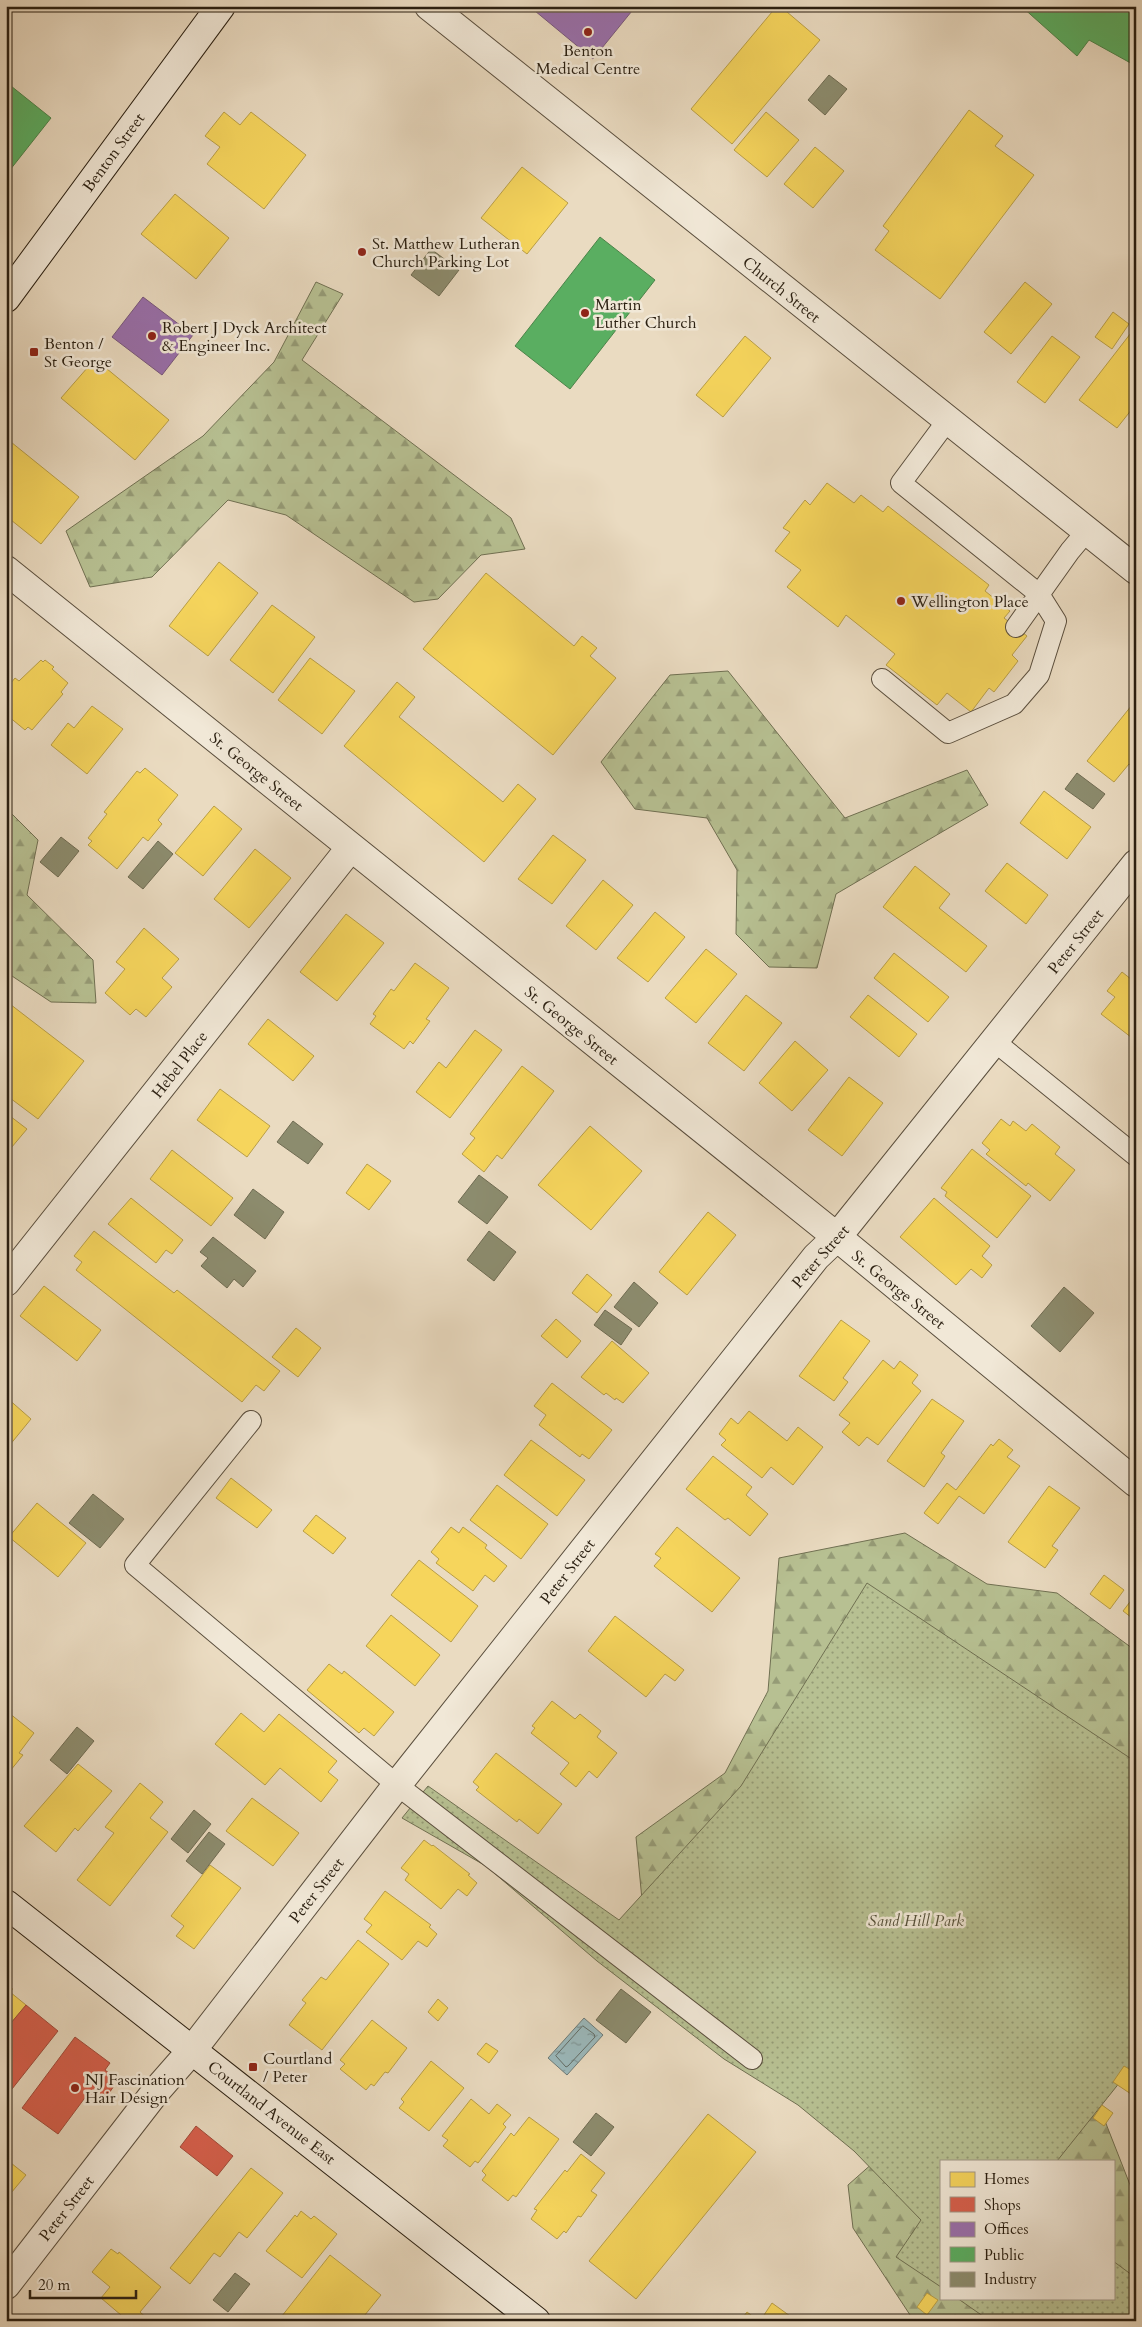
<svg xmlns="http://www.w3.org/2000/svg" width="1142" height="2327" font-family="Cardo,serif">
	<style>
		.forest { fill: url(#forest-firs); stroke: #707052; fill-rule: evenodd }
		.park { fill: url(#park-dots); stroke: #707052 }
		.water { fill: url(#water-ripples); stroke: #6e7b78 }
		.homes { fill: #f6d55c; stroke: #b99e46 }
		.shops { fill: #d6604d; stroke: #a24c3b }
		.offices { fill: #9970ab; stroke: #78587d }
		.public { fill: #5aae61; stroke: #4c8349 }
		.industry { fill: #8c8c6e; stroke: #6f6b52 }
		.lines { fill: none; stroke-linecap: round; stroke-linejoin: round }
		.shore { stroke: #626c66; stroke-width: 1 }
		.lane-casing { stroke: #5a4e3d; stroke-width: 22 }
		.street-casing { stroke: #5a4e3d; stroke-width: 30 }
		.secondary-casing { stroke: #2a1f11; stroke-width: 30 }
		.lane { stroke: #f1e8d7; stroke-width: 20 }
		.street { stroke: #f1e8d7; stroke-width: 28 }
		.secondary { stroke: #f1e8d7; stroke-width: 28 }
		.poi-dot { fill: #8f2418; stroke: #f1e8d7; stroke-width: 2 }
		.labels { text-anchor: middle; stroke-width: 5; stroke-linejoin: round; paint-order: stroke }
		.poi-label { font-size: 16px; fill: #2a1f11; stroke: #f1e8d7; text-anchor: start }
		.street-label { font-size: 16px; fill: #2a1f11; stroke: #f1e8d7 }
		.park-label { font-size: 16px; font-style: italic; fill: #544f38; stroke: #f1e8d7 }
	</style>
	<defs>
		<pattern id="forest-firs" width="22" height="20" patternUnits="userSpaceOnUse" patternTransform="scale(1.25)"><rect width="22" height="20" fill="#b7c092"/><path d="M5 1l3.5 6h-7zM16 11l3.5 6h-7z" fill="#959b76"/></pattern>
		<pattern id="park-dots" width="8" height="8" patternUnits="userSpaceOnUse" patternTransform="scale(1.25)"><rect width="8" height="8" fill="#b7c092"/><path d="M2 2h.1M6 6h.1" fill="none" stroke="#959b76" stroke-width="1.8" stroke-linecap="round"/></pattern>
		<pattern id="water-ripples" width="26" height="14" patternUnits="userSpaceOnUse" patternTransform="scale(1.25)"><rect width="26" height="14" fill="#9bb9bc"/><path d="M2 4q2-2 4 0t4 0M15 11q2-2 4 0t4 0" fill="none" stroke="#7f9697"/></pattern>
	</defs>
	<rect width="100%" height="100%" fill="#eadbc1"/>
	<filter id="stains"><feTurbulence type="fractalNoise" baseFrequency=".004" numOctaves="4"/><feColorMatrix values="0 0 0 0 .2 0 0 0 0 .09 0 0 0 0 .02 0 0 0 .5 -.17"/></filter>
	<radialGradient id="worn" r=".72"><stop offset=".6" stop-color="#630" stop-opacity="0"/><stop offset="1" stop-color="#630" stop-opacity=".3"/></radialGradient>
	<path class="forest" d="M316 282 343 294 302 360 511 518 525 549 481 555 438 599 414 602 286 515 228 500 152 577 90 587 66 531 203 436 274 362Z
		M728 671 845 818 967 770 988 805 836 894 817 968 769 967 736 934 737 870 707 818 635 809 601 762 670 675Z
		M6 808 38 840 27 895 93 960 96 1003 51 1002 6 972Z
		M905 1533 987 1584 1057 1593 1136 1651V2043L1092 2088 1136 2200V2321H914L853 2228 848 2185 874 2162 647 1952 636 1837 725 1773 768 1691 779 1558ZM941 2161H1113V2298H941Z"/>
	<path class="park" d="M867 1583 1136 1762V2062L1057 2161H941V2287L896 2257 921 2220 854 2151 798 2105 724 2059 597 1961 486 1866 402 1818 428 1786 619 1920 741 1786Z
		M1113 2261 1136 2278V2321H990L957 2298H1113Z"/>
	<path class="water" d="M584 2018 603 2035 567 2075 548 2058Z"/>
	<path class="homes" d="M777 6H780L820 40 732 144 691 109Z
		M969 110 1003 136 995 146 1034 175 940 299 875 250 889 231 883 226Z
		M224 112 240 125 251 112 306 155 264 209 207 164 220 147 205 136Z
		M766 112 799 140 767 177 734 150Z
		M815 147 844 171 813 208 784 184Z
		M522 167 568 203 527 254 481 218Z
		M175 194 229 238 196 279 141 234Z
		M1025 282 1052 304 1011 354 984 332Z
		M1113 312 1129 324 1112 349 1095 337Z
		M1134 329 1136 331V404L1117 428 1079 400Z
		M745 336 771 358 723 417 696 395Z
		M1052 336 1080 357 1045 403 1017 382Z
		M95 359 169 420 135 460 61 398Z
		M6 438 79 497 41 544 6 516Z
		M827 483 854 503 861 495 883 512 888 506 989 585 985 591 1010 611 1004 618 1027 636 1012 655 1018 661 994 692 989 688 971 712 947 693 937 705 886 665 895 654 846 615 838 627 787 587 801 570 775 551 790 532 783 528 805 500 810 505Z
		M219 562 258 593 208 656 169 626Z
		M486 573 574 646 582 636 597 648 590 656 616 678 553 755 423 649Z
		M272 605 315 637 273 693 230 660Z
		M310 658 355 691 322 734 278 700Z
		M41 660 43 662 45 660 54 667 52 669 68 683 61 692 63 694 32 730 28 727 25 730 8 716 11 713 6 709V689L15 678 19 681Z
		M397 682 415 697 399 717 503 802 518 784 536 799 484 862 344 746Z
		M1136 700V769L1129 764 1114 782 1087 761Z
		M92 706 123 729 87 774 51 745 68 723 74 728Z
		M145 768 178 795 158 820 162 824 148 841 143 837 117 869 88 845 92 841 88 838 107 814 104 812 137 771 140 773Z
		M1044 791 1091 827 1067 859 1020 823Z
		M214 806 242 829 203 876 175 853Z
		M553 835 586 860 552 904 518 879Z
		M255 849 291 878 249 928 214 899Z
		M1007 863 1048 895 1026 924 985 891Z
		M915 866 950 894 939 908 987 946 966 972 883 907Z
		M603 880 633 905 596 950 566 926Z
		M655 912 685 937 648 982 617 958Z
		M346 914 384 943 337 1001 300 972Z
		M144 928 179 959 162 978 172 987 146 1017 136 1009 130 1015 105 993 125 969 116 962Z
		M706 949 737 974 696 1023 665 998Z
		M894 953 949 997 928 1022 874 978Z
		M415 963 449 988 426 1019 430 1021 413 1044 410 1041 404 1049 370 1024 376 1016 373 1014 391 989 394 991Z
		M1122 972 1136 983V1041L1101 1014 1115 997 1107 991Z
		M746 995 782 1023 744 1071 708 1043Z
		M868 995 917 1034 899 1057 850 1017Z
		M6 1001 84 1061 38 1119 6 1095Z
		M268 1019 314 1056 293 1081 248 1044Z
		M475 1030 502 1050 450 1118 416 1092 439 1062 446 1068Z
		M795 1041 828 1070 792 1111 759 1083Z
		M522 1066 554 1091 502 1159 497 1155 484 1172 462 1154 475 1138 470 1134Z
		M849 1077 883 1103 842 1156 808 1130Z
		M220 1089 270 1126 247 1157 197 1120Z
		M6 1113 27 1129 6 1154Z
		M1001 1119 1010 1126 1013 1121 1026 1131 1032 1124 1060 1147 1055 1154 1075 1170 1050 1201 1028 1183 1026 1186 986 1154 990 1150 982 1143Z
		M590 1126 642 1171 591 1230 538 1185Z
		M972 1149 1031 1196 997 1238 945 1196 947 1192 941 1188Z
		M172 1150 233 1198 211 1226 150 1179Z
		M367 1164 391 1181 369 1210 346 1193Z
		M131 1198 183 1240 172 1254 166 1250 156 1263 108 1224Z
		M934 1198 990 1246 982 1256 992 1265 982 1278 971 1269 956 1285 900 1237Z
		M708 1212 736 1235 687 1295 659 1272Z
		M94 1231 174 1293 177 1290 280 1371 264 1391 256 1385 242 1402 76 1270 82 1262 74 1256Z
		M587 1274 612 1295 597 1313 572 1293Z
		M44 1286 101 1330 77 1361 20 1316Z
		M556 1319 581 1341 567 1358 541 1336Z
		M841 1320 870 1341 843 1378 848 1382 834 1401 799 1376Z
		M296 1328 321 1348 298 1377 272 1357Z
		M612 1341 649 1373 623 1403 616 1398 615 1400 606 1393 604 1395 581 1377Z
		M883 1360 894 1369 900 1361 918 1375 912 1383 921 1391 878 1445 867 1437 859 1446 842 1432 850 1423 839 1415Z
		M552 1383 612 1430 589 1459 582 1454 580 1457 539 1425 546 1415 534 1406Z
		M6 1397 31 1419 9 1446 6 1444Z
		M932 1399 964 1421 941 1453 945 1456 924 1487 887 1461Z
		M749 1411 787 1441 798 1427 823 1447 793 1485 771 1467 762 1478 721 1445 726 1440 719 1434 731 1418 738 1424Z
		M999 1439 1013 1450 1007 1457 1020 1466 984 1514 959 1496 938 1524 924 1513 947 1483 956 1490 991 1444 993 1446Z
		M531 1440 585 1480 557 1516 504 1475Z
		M713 1456 752 1487 746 1495 768 1514 750 1536 728 1518 725 1520 686 1489Z
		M231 1478 272 1510 257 1528 216 1498Z
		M497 1485 548 1524 521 1559 470 1520Z
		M1049 1486 1080 1508 1052 1546 1058 1550 1045 1568 1008 1542Z
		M37 1503 86 1543 58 1577 9 1537Z
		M316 1515 346 1538 333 1554 303 1531Z
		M451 1527 459 1533 463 1527 487 1545 485 1548 507 1566 494 1582 485 1575 473 1591 436 1563 439 1559 431 1552Z
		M677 1527 740 1578 712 1612 654 1566 661 1558 655 1554Z
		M419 1560 478 1606 451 1642 391 1595Z
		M1104 1575 1124 1590 1110 1609 1090 1594Z
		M1136 1594V1621L1123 1611Z
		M391 1615 440 1655 415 1686 366 1646Z
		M615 1616 684 1670 675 1681 665 1674 646 1697 588 1651Z
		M329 1664 342 1674 344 1671 394 1712 374 1736 364 1728 359 1733 307 1690Z
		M552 1701 575 1719 580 1714 601 1731 597 1737 617 1753 597 1778 589 1771 576 1787 560 1774 569 1763 531 1733 535 1728 532 1726Z
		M9 1713 34 1733 19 1753 23 1755 6 1776V1717Z
		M241 1713 264 1732 279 1714 337 1761 328 1772 338 1780 321 1802 280 1768 265 1785 215 1744Z
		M496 1753 562 1804 538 1834 519 1819 517 1822 476 1790 479 1787 473 1782Z
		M78 1764 112 1791 78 1831 75 1828 56 1852 24 1826Z
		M140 1783 163 1802 150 1818 168 1832 110 1906 77 1880 114 1833 105 1827Z
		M252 1798 299 1833 273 1866 226 1831Z
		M424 1840 432 1846 433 1845 470 1874 468 1875 477 1883 467 1896 458 1889 441 1909 405 1880 409 1874 401 1868Z
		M210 1865 241 1888 194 1949 176 1936 184 1926 171 1916Z
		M385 1891 431 1925 429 1927 437 1934 427 1947 418 1941 402 1960 366 1932 372 1925 364 1919Z
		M358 1940 389 1964 322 2050 289 2025 306 2003 302 2000 321 1977 326 1980Z
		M6 1984 13 1989 10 1992 26 2005 6 2029Z
		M438 1999 448 2008 438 2021 428 2012Z
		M372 2020 407 2048 388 2073 385 2072 374 2086 371 2084 366 2090 340 2069 345 2064 340 2060Z
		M486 2043 498 2051 489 2063 477 2054Z
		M431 2061 464 2088 429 2131 399 2108 404 2102 401 2099Z
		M1124 2066 1136 2073V2087L1131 2094 1113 2082Z
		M471 2099 489 2114 497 2104 511 2115 503 2124 506 2127 478 2163 475 2161 470 2167 443 2146 448 2140 442 2136Z
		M1102 2105 1113 2113 1104 2126 1093 2118Z
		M708 2114 756 2152 636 2299 589 2261Z
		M529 2117 559 2139 516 2197 513 2195 508 2201 482 2180 486 2175 482 2171 511 2133 514 2136Z
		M581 2154 605 2173 591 2191 597 2195 581 2217 578 2216 566 2233 564 2231 557 2239 531 2219 537 2210 534 2209 565 2170 567 2172Z
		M6 2159 26 2175 6 2199Z
		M251 2168 283 2193 247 2238 239 2232 220 2257 214 2253 190 2284 170 2268Z
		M301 2211 311 2219 314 2216 337 2234 302 2278 266 2251 295 2215 297 2217Z
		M111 2249 118 2254 119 2252 161 2287 140 2312 150 2321H128L101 2298 110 2287 92 2272Z
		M330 2255 381 2295 360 2321H278Z
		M927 2293 938 2300 927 2315 917 2307Z
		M772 2303 797 2321H760Z
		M747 2312 759 2321H740Z"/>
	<path class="shops" d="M26 2005 58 2031 12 2089 6 2085V2029Z
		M75 2037 110 2063 105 2070 118 2080 101 2105 87 2095 58 2134 22 2108Z
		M196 2126 233 2156 217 2176 180 2147Z"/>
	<path class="offices" d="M529 6H636L593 59Z
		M143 297 193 335 162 375 112 337Z"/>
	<path class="public" d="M1021 6H1136V66L1089 40 1077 56Z
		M6 82 51 118 6 175Z
		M600 237 655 280 570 389 515 346Z"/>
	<path class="industry" d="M829 75 847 89 825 115 808 100Z
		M431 249 459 270 439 296 411 275Z
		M1077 773 1105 794 1093 809 1065 789Z
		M61 837 79 851 58 877 40 862Z
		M158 841 173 854 143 889 128 877Z
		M293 1121 323 1144 308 1164 277 1142Z
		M479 1175 508 1197 487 1224 458 1202Z
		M253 1189 284 1212 265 1239 234 1215Z
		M489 1231 516 1252 494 1281 467 1260Z
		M213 1237 256 1271 243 1287 234 1279 227 1288 201 1266 208 1258 200 1252Z
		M634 1282 658 1303 639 1327 614 1307Z
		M1064 1287 1094 1313 1060 1352 1031 1326Z
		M605 1310 632 1329 621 1345 594 1325Z
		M93 1494 124 1519 100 1548 69 1523Z
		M77 1727 94 1741 67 1774 50 1760Z
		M194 1810 211 1824 188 1853 171 1839Z
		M209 1832 225 1844 202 1874 186 1861Z
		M621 1989 651 2012 626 2043 596 2020Z
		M596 2113 614 2127 591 2156 573 2142Z
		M235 2273 250 2284 228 2312 213 2300Z"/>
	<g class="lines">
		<path class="shore" d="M583 2026 594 2034 595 2037 568 2066 566 2067 556 2056Z"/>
		<defs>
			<path id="lane" d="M1016 627 1070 551 1086 532
				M882 679 948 733 1014 704 1039 675 1056 621 1039 594 901 483 947 421
				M994 1041 1136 1156
				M251 1421 135 1565 397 1785 752 2059"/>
			<path id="street" d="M429 6 1136 570
				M6 570 837 1237 1136 1483
				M6 1282 351 847
				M6 2285 157 2090 193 2049 397 1785 816 1257 837 1237 1136 864"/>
			<path id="secondary" d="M6 298 221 6
				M6 1904 536 2321"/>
		</defs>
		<use href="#lane" class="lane-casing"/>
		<use href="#street" class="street-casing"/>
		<use href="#secondary" class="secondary-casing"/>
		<use href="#lane" class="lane"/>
		<use href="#street" class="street"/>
		<use href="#secondary" class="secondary"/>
	</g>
	<g class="poi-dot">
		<circle cx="588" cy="32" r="5"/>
		<circle cx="362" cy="252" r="5"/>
		<circle cx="585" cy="313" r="5"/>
		<circle cx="152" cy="336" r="5"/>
		<rect x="29" y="347" width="10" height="10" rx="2.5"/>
		<circle cx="901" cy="601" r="5"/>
		<rect x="248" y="2062" width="10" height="10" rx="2.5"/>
		<circle cx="75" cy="2088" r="5"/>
	</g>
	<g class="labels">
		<g class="poi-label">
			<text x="588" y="56" text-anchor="middle">Benton<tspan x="588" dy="18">Medical Centre</tspan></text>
			<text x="372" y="249">St. Matthew Lutheran<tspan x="372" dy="18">Church Parking Lot</tspan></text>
			<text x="595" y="310">Martin<tspan x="595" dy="18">Luther Church</tspan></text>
			<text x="162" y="333">Robert J Dyck Architect<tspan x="162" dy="18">&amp; Engineer Inc.</tspan></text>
			<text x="44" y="349">Benton /<tspan x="44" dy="18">St George</tspan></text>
			<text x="911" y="607">Wellington Place</text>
			<text x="263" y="2064">Courtland<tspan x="263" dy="18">/ Peter</tspan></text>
			<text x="85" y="2085">NJ Fascination<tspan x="85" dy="18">Hair Design</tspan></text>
		</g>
		<g class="street-label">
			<text transform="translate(113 152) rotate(-54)" y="6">Benton Street</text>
			<text transform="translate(782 289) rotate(39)" y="6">Church Street</text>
			<text transform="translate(257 771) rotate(39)" y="6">St. George Street</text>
			<text transform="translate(1075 941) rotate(-51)" y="6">Peter Street</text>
			<text transform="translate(572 1025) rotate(39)" y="6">St. George Street</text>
			<text transform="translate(179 1064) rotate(-52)" y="6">Hebel Place</text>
			<text transform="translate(820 1256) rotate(-49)" y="6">Peter Street</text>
			<text transform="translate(899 1289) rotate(39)" y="6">St. George Street</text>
			<text transform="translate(567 1571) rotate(-52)" y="6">Peter Street</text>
			<text transform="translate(316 1890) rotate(-52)" y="6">Peter Street</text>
			<text transform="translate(272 2112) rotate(38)" y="6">Courtland Avenue East</text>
			<text transform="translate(66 2208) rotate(-52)" y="6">Peter Street</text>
		</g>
		<g class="park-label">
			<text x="916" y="1926">Sand Hill Park</text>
		</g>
	</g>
	<rect width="1142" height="2327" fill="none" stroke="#eadbc1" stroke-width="25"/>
	<rect x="8" y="8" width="1127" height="2312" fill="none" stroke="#2a1f11" stroke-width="2.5"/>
	<rect x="12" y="12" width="1117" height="2302" fill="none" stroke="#2a1f11"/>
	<rect x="940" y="2160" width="175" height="140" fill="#f1e8d7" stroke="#a19888"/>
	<rect x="950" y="2172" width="25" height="15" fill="#f6d55c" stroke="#a19888"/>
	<text x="984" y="2184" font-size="15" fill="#2a1f11">Homes</text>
	<rect x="950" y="2197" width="25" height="15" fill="#d6604d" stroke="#a19888"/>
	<text x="984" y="2210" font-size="15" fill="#2a1f11">Shops</text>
	<rect x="950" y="2222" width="25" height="15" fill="#9970ab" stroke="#a19888"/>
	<text x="984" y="2234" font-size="15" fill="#2a1f11">Offices</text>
	<rect x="950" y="2247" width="25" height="15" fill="#5aae61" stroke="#a19888"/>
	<text x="984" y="2260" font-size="15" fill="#2a1f11">Public</text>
	<rect x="950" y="2272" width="25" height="15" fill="#8c8c6e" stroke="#a19888"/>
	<text x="984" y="2284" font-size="15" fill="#2a1f11">Industry</text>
	<path d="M30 2290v8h106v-8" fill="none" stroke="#2a1f11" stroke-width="2.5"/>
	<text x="38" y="2290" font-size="15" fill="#2a1f11" stroke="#f1e8d7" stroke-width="4" paint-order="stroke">20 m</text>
	<rect width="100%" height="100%" filter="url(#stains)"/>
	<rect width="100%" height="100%" fill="url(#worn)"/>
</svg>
